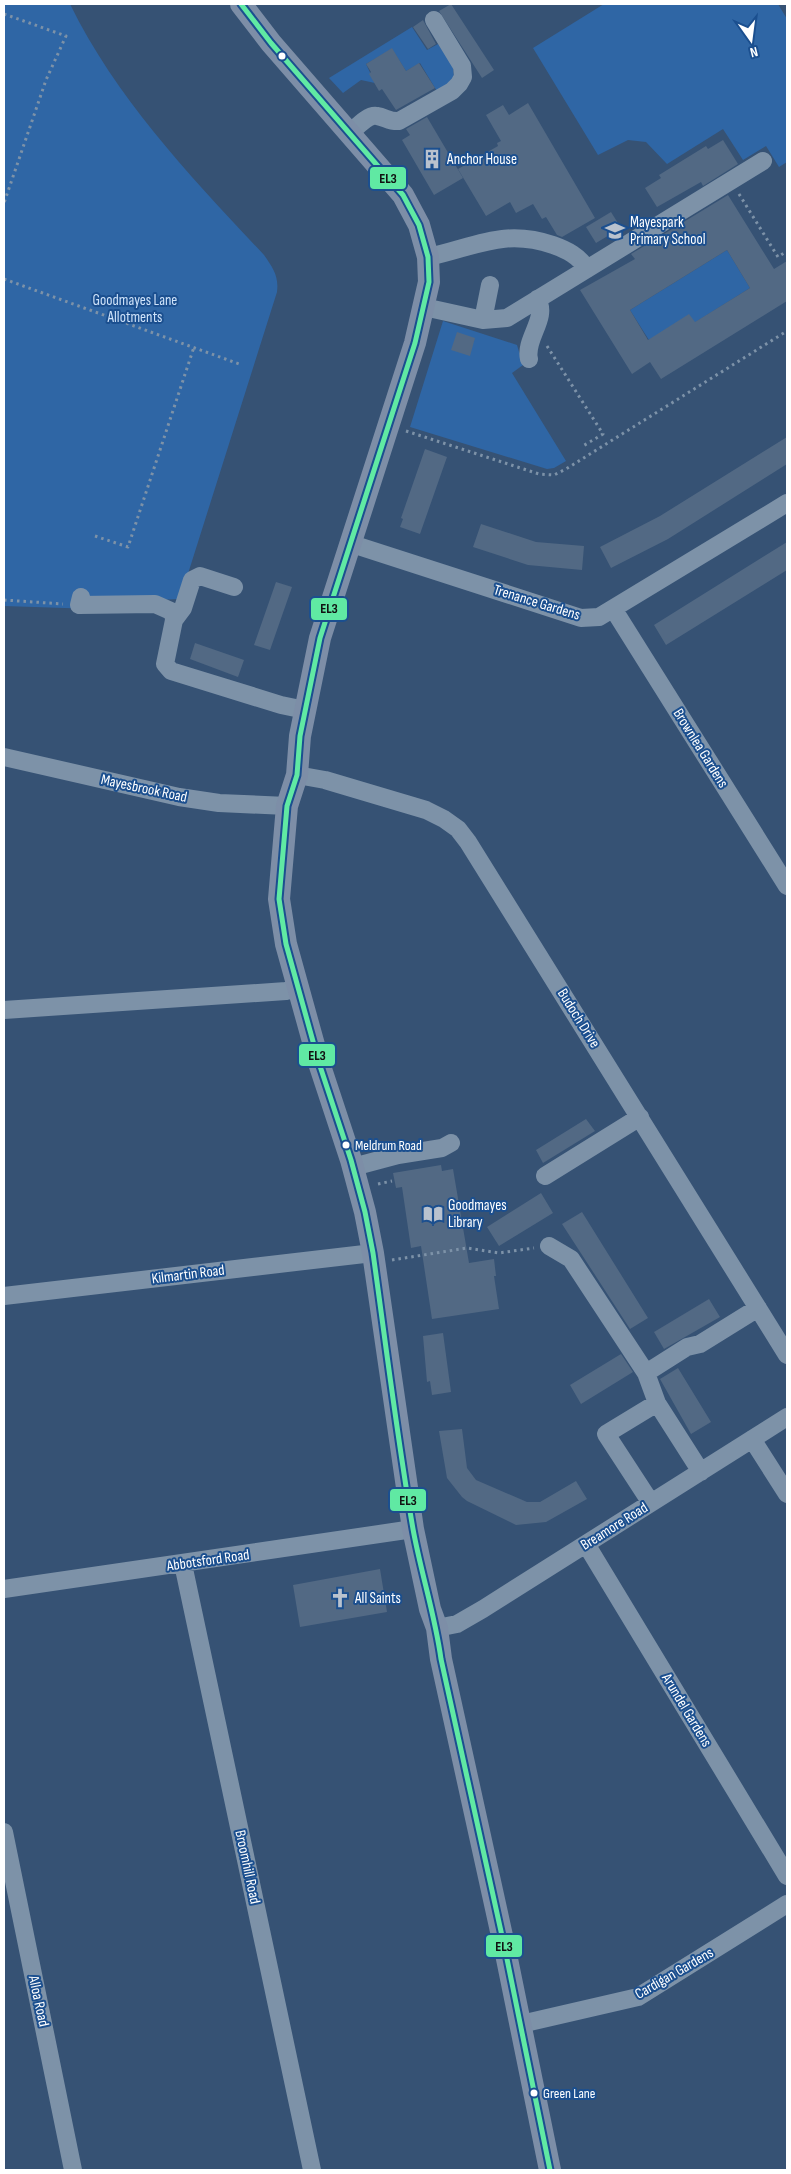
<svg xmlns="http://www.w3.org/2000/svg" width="791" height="2174" font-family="'Sofia Sans Condensed',sans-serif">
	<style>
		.green { fill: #2f66a5 }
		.building { fill: #526984; fill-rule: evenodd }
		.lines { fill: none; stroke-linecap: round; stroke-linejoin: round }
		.path { stroke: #7d92a8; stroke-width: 3; stroke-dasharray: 2.5 4; stroke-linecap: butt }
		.minor { stroke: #7d92a8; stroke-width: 18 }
		.major { stroke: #7d8ea7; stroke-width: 22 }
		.bus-1-casing { stroke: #1b4f8f; stroke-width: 9 }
		.bus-1 { stroke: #60e9a3; stroke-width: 5 }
		.bus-dot { fill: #fff; stroke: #1b4f8f; stroke-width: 2 }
		.labels { text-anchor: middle; stroke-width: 4; stroke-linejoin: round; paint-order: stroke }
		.bus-label { font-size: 14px; fill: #fff; stroke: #1b4f8f; text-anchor: start }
		.poi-label { font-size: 15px; fill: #fff; stroke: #1b4f8f; text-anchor: start }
		.park-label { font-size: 15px; fill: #cfe3fa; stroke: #1b4f8f }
		.street-label { font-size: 15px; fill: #fff; stroke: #1b4f8f }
		.line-badge { stroke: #1b4f8f; stroke-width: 2 }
		.pale-badge-label { font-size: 14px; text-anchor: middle; font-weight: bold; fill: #111 }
	</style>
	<rect width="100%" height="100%" fill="#365274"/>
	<path class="green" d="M4 4H70C117 100 192 178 264 255 273 268 279 276 277 292L180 599 156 600 155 611 4 606Z
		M604 4H778L787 19V162L779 167 766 146 743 160 723 129 667 164 646 142 628 140 598 155 533 48Z
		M412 27 427 50 438 44 453 66 454 79 438 93 420 63 406 71 392 49 366 64 375 83 361 80 343 93 329 78Z
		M727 250 750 288 654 348 630 310Z
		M443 321 517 345 523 365 512 373 566 461 554 468 547 469 410 427Z"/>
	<path class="building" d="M451 4 494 70 482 78 439 11Z
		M423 20 436 44 428 49 413 27Z
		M392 48 406 71 419 63 435 88 396 110 382 89 379 91 369 74 371 72 366 64Z
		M528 103 595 218 562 237 557 235 546 217 542 219 533 204 516 213 510 202 486 216 458 169 498 146 497 143 501 141 486 115 503 105 509 115Z
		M427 117 463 178 434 195 402 140 410 135 406 129Z
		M723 140 738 164 703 186 701 182 657 207 645 188 661 178 659 175 706 146 708 149Z
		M728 195 774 269 787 261V301L661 379 650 362 632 374 580 290 635 259 631 254ZM727 250 750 288 695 322 689 314 648 340 630 310Z
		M611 212 621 228 596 243 586 227Z
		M457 332 475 338 470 356 451 350Z
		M787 437V464L668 539 611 568 600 547 660 516Z
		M425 449 447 457 420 534 400 527 403 519 401 518Z
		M481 524 536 542 584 546 582 570 528 565 473 547Z
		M787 542V570L666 645 654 625Z
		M276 582 292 587 270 650 254 645Z
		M195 643 244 660 238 677 190 659Z
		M586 1119 595 1131 543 1163 536 1150Z
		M441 1165 442 1171 453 1169 469 1263 494 1259 496 1276H494L499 1309 432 1319 421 1246 411 1248 402 1187 396 1188 393 1173Z
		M541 1193 553 1213 499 1246 487 1227Z
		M582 1212 648 1318 630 1329 562 1224Z
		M709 1299 720 1317 664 1349 654 1332Z
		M443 1333 451 1392 432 1395 430 1381 427 1382 423 1336Z
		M621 1354 633 1372 581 1404 570 1385Z
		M678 1368 711 1422 691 1434 660 1379Z
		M462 1429 467 1468 476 1480 527 1502H540L576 1481 587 1499 546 1522 516 1525 467 1501 462 1497 447 1478 439 1431Z
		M380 1569 387 1612 300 1627 293 1585Z"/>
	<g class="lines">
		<path class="path" d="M4 14 66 36 46 80 4 203
			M739 194 778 257 787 251
			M4 279 242 365
			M547 346 603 434 583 446
			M406 431 539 474 554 475 566 469 787 331
			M95 536 128 547 194 347
			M4 600 63 604
			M378 1184 392 1181
			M392 1260 467 1248 499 1253 534 1248"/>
		<path class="minor" d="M350 133C356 128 368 114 377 116 385 117 390 122 399 121L452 91 459 84 463 77 462 66 434 20
			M428 257C475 247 504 228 553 245 567 250 579 256 587 269
			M424 307 483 320 507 318 763 161
			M483 320 490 285
			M529 359C524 339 549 318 537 299
			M352 544 581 618 599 617 787 503
			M81 597 79 605 155 604 173 612 174 620 165 664 171 671 281 705 305 710
			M614 610 787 886
			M174 620 183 608 192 580 200 576 234 587
			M4 757 179 797 219 803 287 806
			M297 775 325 780 426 810 444 819 458 829 468 842 787 1355
			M4 1010 286 991 298 988
			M353 1167 398 1155 442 1148 451 1143
			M545 1176 640 1117
			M549 1246 571 1259 646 1373 657 1403 701 1472
			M4 1296 373 1253
			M646 1373 687 1347 700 1344 758 1308
			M752 1439 787 1494
			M651 1503 606 1434 657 1403
			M586 1544 787 1876
			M183 1564 312 2170
			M4 1589 413 1529
			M437 1628 457 1624 483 1609 787 1417
			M4 1832 73 2170
			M521 2024 638 1997 787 1904"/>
		<path class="major" d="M241 4 271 43 403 195 419 225 428 257 429 282 415 343 320 638 300 736 297 775 287 806 279 899 286 944 319 1063 351 1160 365 1212 373 1253 413 1529 430 1609 437 1628 441 1659 506 1954 550 2170"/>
		<defs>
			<path id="bus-1" d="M241 4 271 43 403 195 419 225 428 257 429 282 415 343 320 638 300 736 297 775 287 806 279 899 286 944 319 1063 351 1160 365 1212 373 1253C386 1345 397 1437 413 1529 421 1573 435 1615 441 1659L506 1954 550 2170"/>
		</defs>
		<use href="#bus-1" class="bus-1-casing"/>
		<use href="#bus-1" class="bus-1"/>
	</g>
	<defs>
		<symbol id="building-bare" viewBox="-9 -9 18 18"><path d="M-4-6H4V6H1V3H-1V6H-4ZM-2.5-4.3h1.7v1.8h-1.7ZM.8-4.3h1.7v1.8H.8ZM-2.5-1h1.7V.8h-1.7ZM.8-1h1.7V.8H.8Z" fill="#b9c2ce" stroke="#1b4f8f" stroke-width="2.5" paint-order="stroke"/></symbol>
		<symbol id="school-bare" viewBox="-9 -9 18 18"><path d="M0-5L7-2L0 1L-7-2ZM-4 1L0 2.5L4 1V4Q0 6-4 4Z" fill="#b9c2ce" stroke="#1b4f8f" stroke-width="2.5" paint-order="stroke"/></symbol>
		<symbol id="library-bare" viewBox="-9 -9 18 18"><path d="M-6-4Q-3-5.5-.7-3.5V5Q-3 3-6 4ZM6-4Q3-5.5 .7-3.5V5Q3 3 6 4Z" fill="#b9c2ce" stroke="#1b4f8f" stroke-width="2.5" paint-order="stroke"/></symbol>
		<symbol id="church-bare" viewBox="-9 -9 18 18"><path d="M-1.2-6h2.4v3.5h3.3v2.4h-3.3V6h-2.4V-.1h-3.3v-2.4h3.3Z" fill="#b9c2ce" stroke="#1b4f8f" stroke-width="2.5" paint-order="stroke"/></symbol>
	</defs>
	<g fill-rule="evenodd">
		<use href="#building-bare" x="418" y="145" width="28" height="28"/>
		<use href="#school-bare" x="601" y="217" width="28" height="28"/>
		<use href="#library-bare" x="419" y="1200" width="28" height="28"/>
		<use href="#church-bare" x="326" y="1584" width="28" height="28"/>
	</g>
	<g class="bus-dot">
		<circle cx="282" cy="56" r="4.5"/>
		<circle cx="346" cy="1145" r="4.5"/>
		<circle cx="534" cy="2093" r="4.5"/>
	</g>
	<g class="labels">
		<g class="bus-label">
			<text x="355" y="1150">Meldrum Road</text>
			<text x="543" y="2098">Green Lane</text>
		</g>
		<g class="poi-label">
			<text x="447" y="164">Anchor House</text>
			<text x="630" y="227">Mayespark<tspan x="630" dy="17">Primary School</tspan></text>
			<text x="448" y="1210">Goodmayes<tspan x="448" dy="17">Library</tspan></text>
			<text x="355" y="1603">All Saints</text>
		</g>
		<g class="park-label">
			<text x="135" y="305">Goodmayes Lane<tspan x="135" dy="17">Allotments</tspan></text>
		</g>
		<g class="street-label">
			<text transform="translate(537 602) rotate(17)" y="5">Trenance Gardens</text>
			<text transform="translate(701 748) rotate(58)" y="5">Brownlea Gardens</text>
			<text transform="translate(144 788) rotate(12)" y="5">Mayesbrook Road</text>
			<text transform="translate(579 1018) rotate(58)" y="5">Budoch Drive</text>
			<text transform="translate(188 1274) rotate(-7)" y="5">Kilmartin Road</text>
			<text transform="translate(614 1526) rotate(-32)" y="5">Breamore Road</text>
			<text transform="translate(208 1560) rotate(-8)" y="5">Abbotsford Road</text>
			<text transform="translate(687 1710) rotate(59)" y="5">Arundel Gardens</text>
			<text transform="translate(248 1867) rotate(78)" y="5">Broomhill Road</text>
			<text transform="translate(674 1973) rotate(-30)" y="5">Cardigan Gardens</text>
			<text transform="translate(39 2001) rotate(78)" y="5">Alloa Road</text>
		</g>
	</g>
	<g class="line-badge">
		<rect x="369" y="166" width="38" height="24" rx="5" fill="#60e9a3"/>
		<rect x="310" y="597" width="38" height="24" rx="5" fill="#60e9a3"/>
		<rect x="298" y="1043" width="38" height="24" rx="5" fill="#60e9a3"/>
		<rect x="389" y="1488" width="38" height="24" rx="5" fill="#60e9a3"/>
		<rect x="485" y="1934" width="38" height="24" rx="5" fill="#60e9a3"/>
	</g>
	<g class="pale-badge-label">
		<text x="388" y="183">EL3</text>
		<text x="329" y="613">EL3</text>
		<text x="317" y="1060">EL3</text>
		<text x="408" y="1505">EL3</text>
		<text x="504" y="1951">EL3</text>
	</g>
	<rect width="791" height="2174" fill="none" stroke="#ffffff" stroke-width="10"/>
	<g transform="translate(751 40) rotate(166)" stroke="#1b4f8f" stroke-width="4" paint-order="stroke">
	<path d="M0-4L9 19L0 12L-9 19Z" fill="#ffffff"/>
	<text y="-8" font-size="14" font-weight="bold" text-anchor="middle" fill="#ffffff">N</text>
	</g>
</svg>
